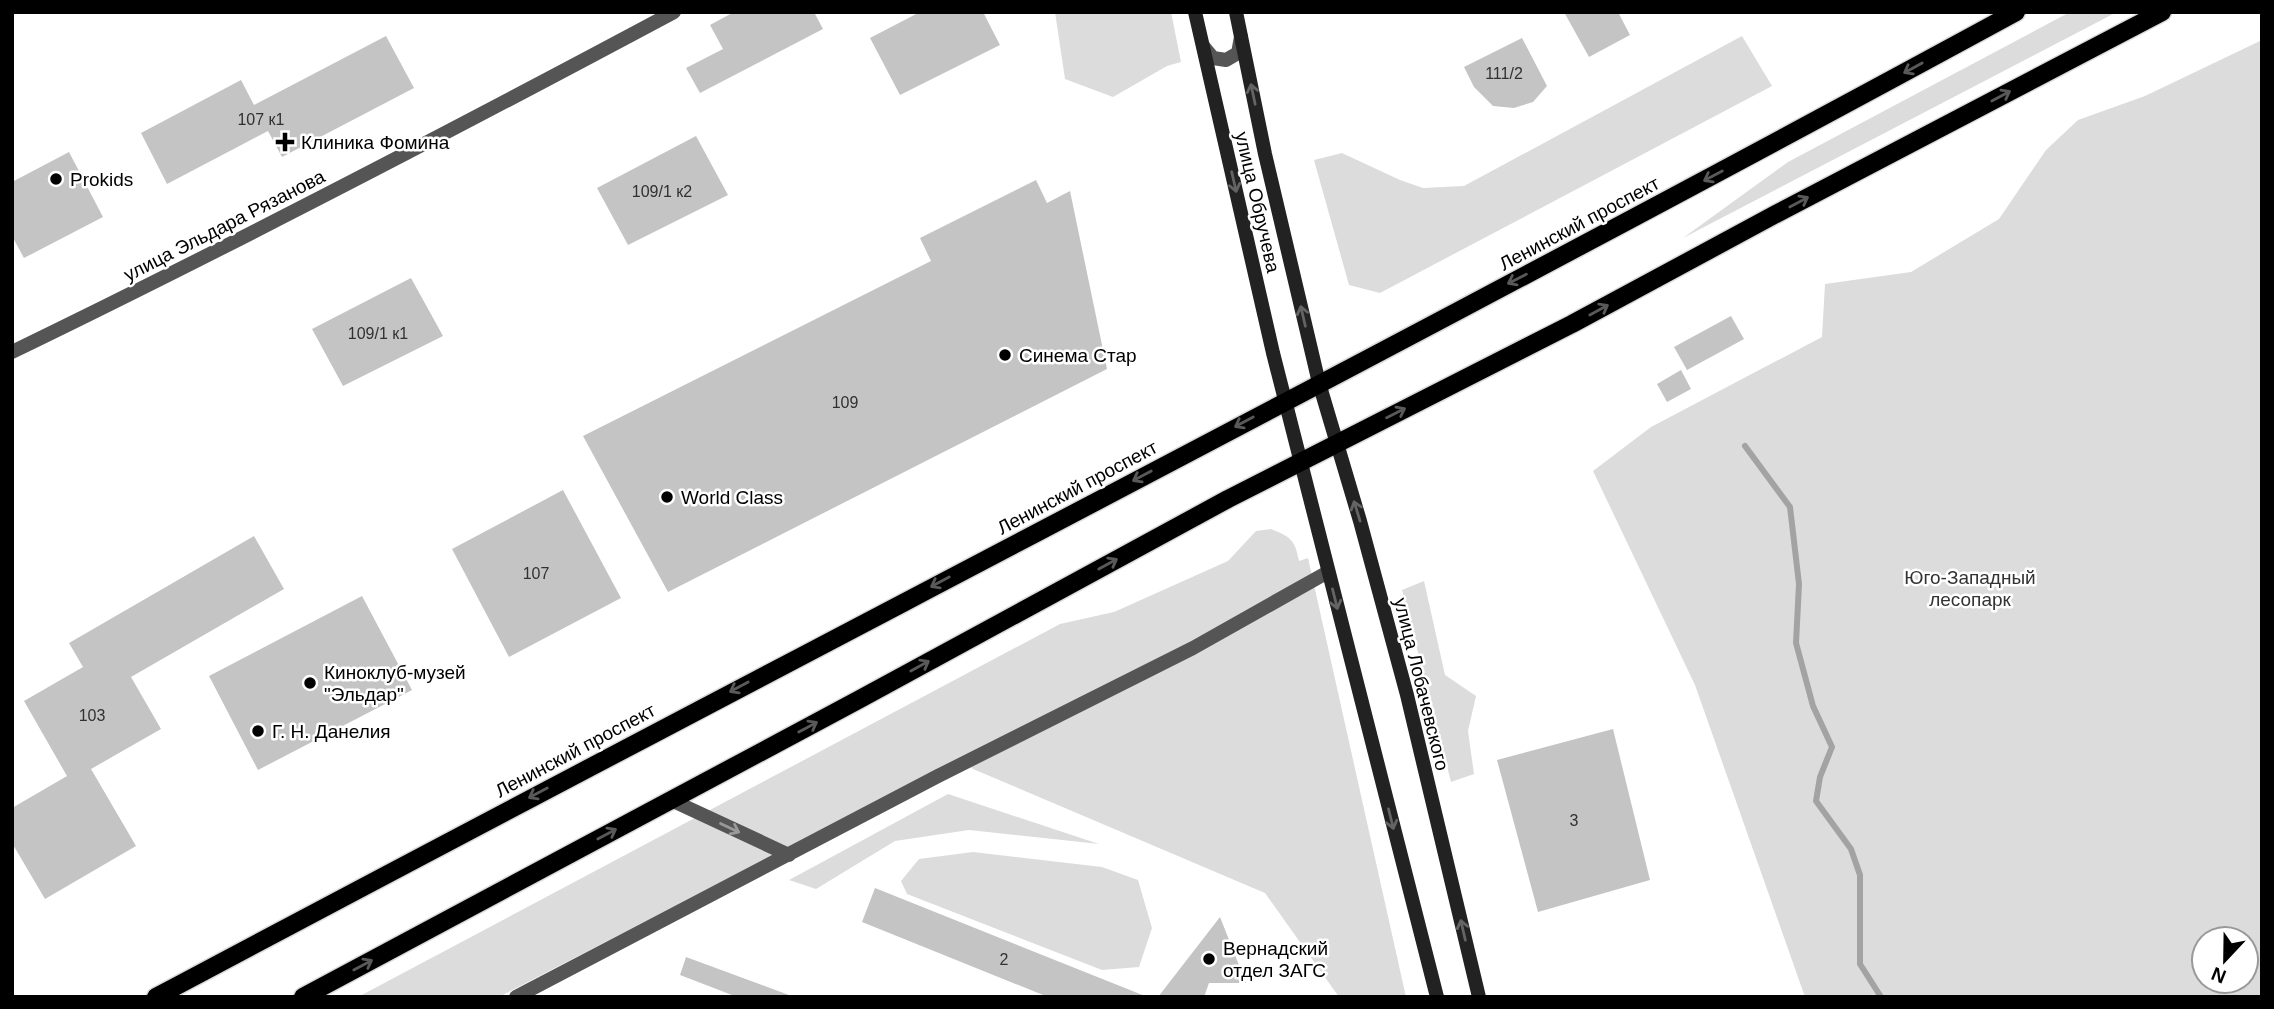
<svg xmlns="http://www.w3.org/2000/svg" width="2274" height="1009" font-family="Arial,sans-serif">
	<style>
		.green { fill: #dcdcdc; fill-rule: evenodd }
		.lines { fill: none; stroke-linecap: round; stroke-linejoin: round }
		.stream { stroke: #a3a3a3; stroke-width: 6 }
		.building { fill: #c4c4c4 }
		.primary-casing { stroke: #dbdbdb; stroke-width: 21 }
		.street { stroke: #555; stroke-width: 14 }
		.secondary { stroke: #222; stroke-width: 14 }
		.primary { stroke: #000; stroke-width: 18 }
		.oneway { stroke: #595959 }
		.oneway2 { stroke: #646464 }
		.oneway3 { stroke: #999 }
		.poi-dot { fill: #000; stroke: #fff; stroke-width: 2.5 }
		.labels { text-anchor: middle; stroke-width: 5; stroke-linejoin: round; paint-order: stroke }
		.number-label { font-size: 16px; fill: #313131 }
		.poi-label { font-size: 19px; fill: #000; stroke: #fff; text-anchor: start }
		.street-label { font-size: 19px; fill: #000; stroke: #fff }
		.park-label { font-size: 19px; fill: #333; stroke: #fff }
	</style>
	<rect width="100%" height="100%" fill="#fff"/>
	<path class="green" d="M1055 12H1171L1181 62 1167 66 1113 97 1065 79Z
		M2070 12H2117L1683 238 1788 162Z
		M1742 36 1772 86 1380 293 1349 285 1314 160 1342 153 1400 180 1423 188 1464 186Z
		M2262 40V997H1805L1695 685 1593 471 1651 427 1822 337 1825 284 1911 272 1999 219 2046 150 2078 120 2145 96ZM2204 939H2246V981H2204Z
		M1271 529C1291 537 1295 540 1299 561L1308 558 1406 997H1339L1265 893 973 769 961 758 499 997H358L1060 624 1114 612 1228 561 1256 531Z
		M1424 581 1445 675 1476 696 1468 731 1474 774 1451 782 1402 590Z
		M948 794 1099 844 969 830 895 841 816 889 789 880Z
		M973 852 1102 867 1138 880 1152 928 1139 967 1102 970 907 894 901 881 919 859Z"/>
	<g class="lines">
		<path class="stream" d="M1745 446 1790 507 1799 584 1796 643 1813 706 1832 747 1820 777 1816 801 1851 849 1860 875V964L1881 997"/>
	</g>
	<path class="building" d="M734 12H814L823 29 700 93 686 68 723 49 710 25Z
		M920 12H983L1000 45 900 95 870 38Z
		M1564 12H1618L1630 35 1589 57Z
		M386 36 414 88 282 157 268 131 167 184 141 133 241 80 254 105Z
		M1522 38 1547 86 1533 102 1514 108 1493 106 1474 87 1464 67Z
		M696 136 728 195 628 245 597 188Z
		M69 152 103 217 24 258 12 236V182Z
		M1036 180 1047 203 1070 191 1107 369 668 592 583 436 931 261 920 238Z
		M411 278 443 336 343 386 312 329Z
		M1731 316 1744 339 1687 370 1674 347Z
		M1681 370 1691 389 1667 402 1657 384Z
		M563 490 621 598 509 657 452 549Z
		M254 536 284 589 131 677 161 729 91 769 136 846 45 899 12 843V808L67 776 24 701 83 667 69 643Z
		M362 596 412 690 258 770 209 676Z
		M1613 729 1650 880 1538 912 1497 760Z
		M875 888 1145 996V997H1048L862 922Z
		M1220 917 1246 983H1209L1204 997H1158Z
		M686 957 789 995 788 997H737L680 975Z"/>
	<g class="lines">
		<defs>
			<path id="primary" d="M156 997C775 667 1400 347 2016 12
				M303 997 860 699 1228 499 1572 324 1776 214 2162 12"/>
		</defs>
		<use href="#primary" class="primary-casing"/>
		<path class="street" d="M1203 46 1213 58 1226 60 1238 53 1241 37
			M12 352C235 244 455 129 674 12
			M671 800 789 855
			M516 997 938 776 1193 648 1328 572"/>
		<path class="secondary" d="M1195 12 1273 353 1437 997
			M1236 12 1265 154 1319 383 1360 521 1407 695 1479 997"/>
		<use href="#primary" class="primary"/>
	</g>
	<defs><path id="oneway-shaft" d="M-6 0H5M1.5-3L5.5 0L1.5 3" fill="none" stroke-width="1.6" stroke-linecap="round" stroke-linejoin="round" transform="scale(1.75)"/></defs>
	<g class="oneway">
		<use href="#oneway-shaft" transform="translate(1913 68) rotate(151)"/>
		<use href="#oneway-shaft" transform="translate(2001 96) rotate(-28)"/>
		<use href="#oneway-shaft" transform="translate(1713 176) rotate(152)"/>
		<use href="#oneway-shaft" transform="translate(1799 202) rotate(-28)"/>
		<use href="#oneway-shaft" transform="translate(1517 279) rotate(153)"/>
		<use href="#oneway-shaft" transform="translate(1599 310) rotate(-29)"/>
		<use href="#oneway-shaft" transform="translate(1396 413) rotate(-27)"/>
		<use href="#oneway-shaft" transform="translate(1244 422) rotate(152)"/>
		<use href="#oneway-shaft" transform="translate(1142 476) rotate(152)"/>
		<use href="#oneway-shaft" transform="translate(1108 564) rotate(-29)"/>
		<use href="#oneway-shaft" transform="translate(940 582) rotate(152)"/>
		<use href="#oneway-shaft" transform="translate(920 666) rotate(-29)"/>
		<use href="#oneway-shaft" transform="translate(739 687) rotate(152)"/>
		<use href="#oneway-shaft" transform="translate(808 727) rotate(-28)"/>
		<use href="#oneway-shaft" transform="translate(538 793) rotate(152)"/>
		<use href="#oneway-shaft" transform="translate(607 834) rotate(-28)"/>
		<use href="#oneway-shaft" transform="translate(363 965) rotate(-28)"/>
	</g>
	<g class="oneway2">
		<use href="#oneway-shaft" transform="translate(1253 94) rotate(-102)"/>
		<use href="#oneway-shaft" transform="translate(1234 182) rotate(77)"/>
		<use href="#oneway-shaft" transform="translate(1303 316) rotate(-103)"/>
		<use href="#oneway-shaft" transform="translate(1357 511) rotate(-107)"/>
		<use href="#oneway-shaft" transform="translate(1335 599) rotate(76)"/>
		<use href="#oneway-shaft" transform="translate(1391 819) rotate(76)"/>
		<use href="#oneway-shaft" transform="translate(1463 930) rotate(-103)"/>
	</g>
	<use class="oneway3" href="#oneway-shaft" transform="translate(730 828) rotate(25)"/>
	<g class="poi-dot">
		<path d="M281.5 131.5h7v7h7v7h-7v7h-7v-7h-7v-7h7z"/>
		<circle cx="56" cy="179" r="7"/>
		<circle cx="1005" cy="355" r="7"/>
		<circle cx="667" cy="497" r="7"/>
		<circle cx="310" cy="683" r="7"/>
		<circle cx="258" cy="731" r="7"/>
		<circle cx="1209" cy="959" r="7"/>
	</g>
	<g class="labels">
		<g class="number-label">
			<text x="1504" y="79">111/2</text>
			<text x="261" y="125">107 к1</text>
			<text x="662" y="197">109/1 к2</text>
			<text x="378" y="339">109/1 к1</text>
			<text x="845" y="408">109</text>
			<text x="536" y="579">107</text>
			<text x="92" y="721">103</text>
			<text x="1574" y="826">3</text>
			<text x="1004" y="965">2</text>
		</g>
		<g class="poi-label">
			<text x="301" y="149">Клиника Фомина</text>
			<text x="70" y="186">Prokids</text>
			<text x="1019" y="362">Синема Стар</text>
			<text x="681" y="504">World Class</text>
			<text x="324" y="679">Киноклуб-музей<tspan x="324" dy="22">"Эльдар"</tspan></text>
			<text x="272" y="738">Г. Н. Данелия</text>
			<text x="1223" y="955">Вернадский<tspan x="1223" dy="22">отдел ЗАГС</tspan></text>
		</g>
		<g class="street-label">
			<text transform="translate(1258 202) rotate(77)" y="7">улица Обручева</text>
			<text transform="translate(1579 223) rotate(-28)" y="7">Ленинский проспект</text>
			<text transform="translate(224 225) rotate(-27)" y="7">улица Эльдара Рязанова</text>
			<text transform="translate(1077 487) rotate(-28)" y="7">Ленинский проспект</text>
			<text transform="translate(1422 684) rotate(76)" y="7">улица Лобачевского</text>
			<text transform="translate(575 750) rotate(-28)" y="7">Ленинский проспект</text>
		</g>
		<g class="park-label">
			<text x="1970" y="584">Юго-Западный<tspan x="1970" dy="22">лесопарк</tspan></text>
		</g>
	</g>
	<rect width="2274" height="1009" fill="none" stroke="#000000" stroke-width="28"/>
	<g transform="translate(2225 960) rotate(202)"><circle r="33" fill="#ffffff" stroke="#999999" stroke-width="2"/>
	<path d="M0-5L12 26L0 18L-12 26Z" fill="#000000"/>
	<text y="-10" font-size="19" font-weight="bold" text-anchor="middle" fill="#000000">N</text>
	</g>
</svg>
